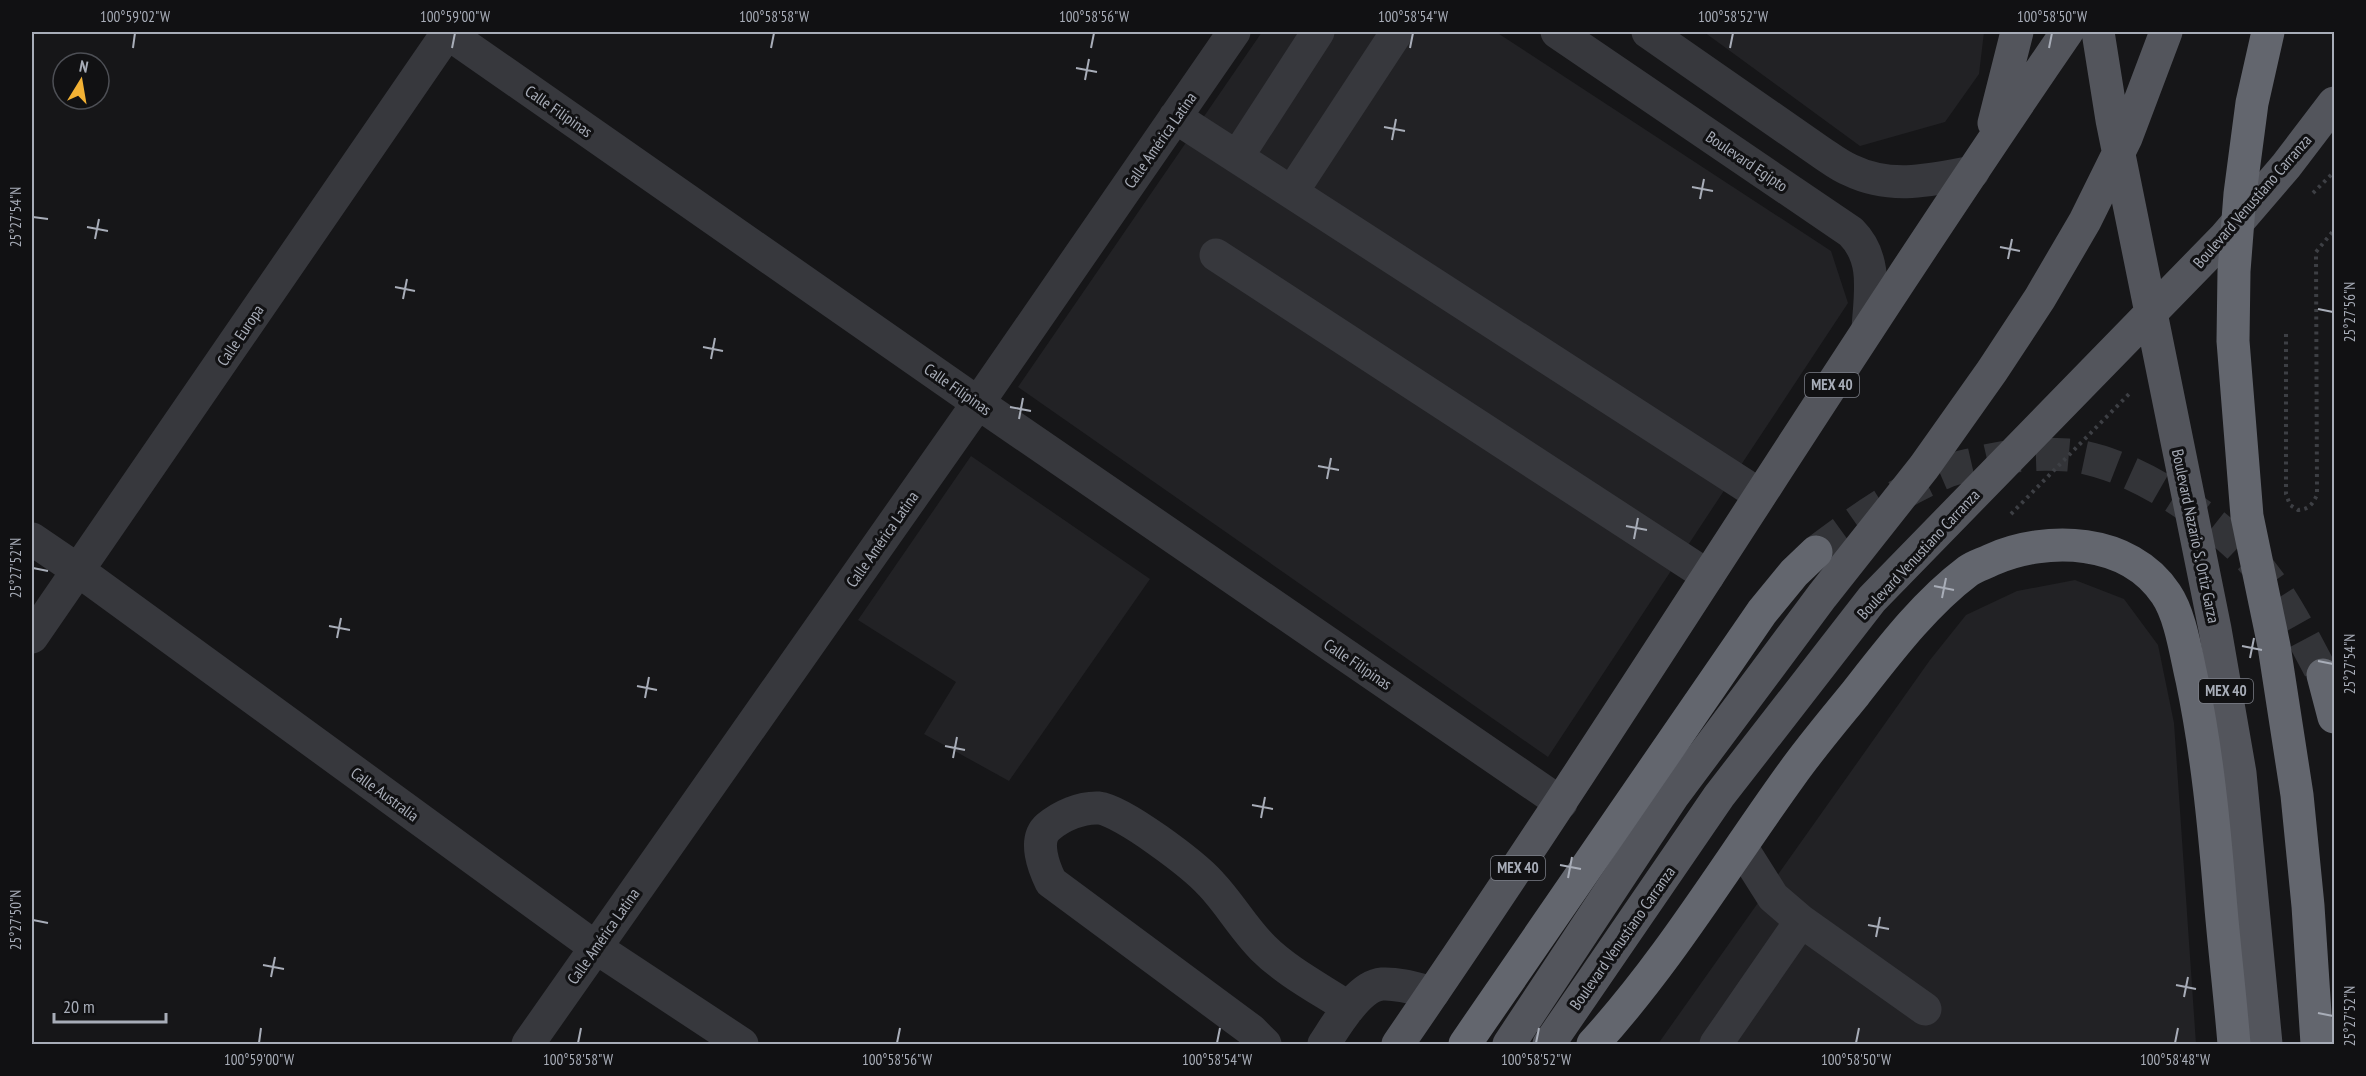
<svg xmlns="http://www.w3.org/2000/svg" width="2366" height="1076" font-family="'PT Sans Narrow',sans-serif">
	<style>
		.built { fill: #222225 }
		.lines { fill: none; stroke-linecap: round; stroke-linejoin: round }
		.highway-tunnel { stroke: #333438; stroke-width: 33; stroke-dasharray: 33 16; stroke-linecap: butt }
		.path { stroke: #3d3f44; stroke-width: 4; stroke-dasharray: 3 4.5; stroke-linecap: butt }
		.minor { stroke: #37383d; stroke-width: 33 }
		.major { stroke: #53555c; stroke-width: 33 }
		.highway { stroke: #63666e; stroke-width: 33 }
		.ticks { fill: none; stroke: #a8adb8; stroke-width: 2 }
		.labels { text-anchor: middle; stroke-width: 6; stroke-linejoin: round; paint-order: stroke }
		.shield { fill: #111113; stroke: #7b7e86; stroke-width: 1.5 }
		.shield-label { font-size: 15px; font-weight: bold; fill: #a8adb8 }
		.street-label { font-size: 16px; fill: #a8adb8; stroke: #111113 }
		.neatline { fill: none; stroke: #a8adb8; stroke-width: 2 }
		.ticks-label { font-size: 15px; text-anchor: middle; fill: #a8adb8 }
	</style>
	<rect width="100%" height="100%" fill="#161618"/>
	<path class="built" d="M1262 32H1496L1831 251 1848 303 1548 757 1018 387Z
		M1704 32H1984L1979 74 1945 122 1860 146Z
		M971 456 1150 579 1009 781 924 734 956 682 858 620Z
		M2075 580 2124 599 2158 645 2174 723 2196 1044H1658L1930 660 1966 615 2017 591Z"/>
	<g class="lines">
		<path class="highway-tunnel" d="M1816 552C1856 522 1896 493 1943 473 1953 468 1966 466 1978 463 2007 455 2037 453 2068 455 2127 460 2207 513 2248 556 2280 590 2301 634 2323 675"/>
		<path class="path" d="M2313 193 2334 172
			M2286 334V494L2290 505 2298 510C2309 509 2312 505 2317 495L2316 252 2334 230
			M2011 514 2130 393"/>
		<path class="minor" d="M446 32 978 403 1561 803
			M1557 32 1851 232C1878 259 1870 294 1868 329
			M1648 32 1822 153C1831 159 1840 166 1850 170 1891 190 1931 180 1973 172
			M1175 117 1760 495
			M1237 157 1318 32
			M1292 192 1397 32
			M1216 255 1708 576
			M32 539 79 571 595 947 742 1044
			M32 637 448 32
			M1742 848 1773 897 1801 921 1925 1009
			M528 1044 978 403 1234 32
			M1265 1044 1251 1030 1051 882C1044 868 1033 840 1048 827 1061 816 1081 807 1099 808 1123 811 1194 865 1211 884 1230 904 1243 928 1263 948 1287 972 1320 989 1349 1008
			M1324 1044C1336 1026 1358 986 1382 984 1399 983 1417 989 1433 993
			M1716 1044 1801 921"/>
		<path class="major" d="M2098 32 2112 120 2215 629 2240 773 2266 1044
			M1994 123 2017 32
			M1398 1044C1627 711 1838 365 2067 32
			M1509 1044 1673 796 1822 596 1924 467 1992 371 2040 298 2085 221 2126 138 2166 32
			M1549 1044 1719 796 1872 599 2225 237 2286 166 2334 103"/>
		<path class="highway" d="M2268 32 2252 103 2240 194 2234 271 2233 341 2247 516 2274 646 2297 795 2308 906 2317 1044
			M2323 675 2334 717
			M1465 1044 1762 612 1794 573 1816 552
			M1593 1044C1668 962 1726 865 1791 775 1811 747 1833 721 1855 694 1888 652 1924 604 1968 571 1975 566 1983 564 1991 560 2047 535 2129 538 2166 594 2181 616 2186 655 2192 680 2207 752 2214 824 2220 897 2224 946 2230 995 2234 1044"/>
	</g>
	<path class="ticks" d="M133 48 135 33M452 48 455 33M771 48 774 33M1091 48 1094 33M1410 48 1413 33M1730 48 1733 33M2049 48 2052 33M1076 68 1097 72M1085 80 1089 59M1384 127 1405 131M1392 140 1396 119M1692 187 1713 191M1700 199 1704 179M33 217 48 219M87 227 108 231M95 239 99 219M2000 247 2020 251M2008 259 2012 239M395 287 415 291M403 299 407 279M2318 309 2333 312M703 347 723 351M711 359 715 338M1010 407 1031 411M1019 419 1023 398M1318 466 1339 470M1327 479 1331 458M1626 526 1647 530M1634 539 1638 518M33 568 48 571M1934 586 1954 590M1942 598 1946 578M329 626 350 630M337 638 341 618M2242 646 2262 650M2250 658 2254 638M2318 661 2333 664M637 686 657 690M645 698 649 677M945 746 965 750M953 758 957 737M1252 805 1273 809M1261 818 1265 797M1560 865 1581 869M1568 878 1572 857M33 920 48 923M1868 925 1889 929M1876 937 1880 917M263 965 284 969M271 977 275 957M2176 985 2196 989M2184 997 2188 977M2318 1013 2333 1016M259 1043 261 1028M578 1043 581 1028M897 1043 900 1028M1217 1043 1220 1028M1536 1043 1539 1028M1856 1043 1859 1028M2175 1043 2178 1028"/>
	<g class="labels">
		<g class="shield">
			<rect x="1805" y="373" width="54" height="24" rx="4.5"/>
			<rect x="2199" y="679" width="54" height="24" rx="4.5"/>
			<rect x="1491" y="856" width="54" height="24" rx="4.5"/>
		</g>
		<g class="shield-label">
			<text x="1832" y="390">MEX 40</text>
			<text x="2226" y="696">MEX 40</text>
			<text x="1518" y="873">MEX 40</text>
		</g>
		<g class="street-label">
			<text transform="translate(559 111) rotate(35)" y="6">Calle Filipinas</text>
			<text transform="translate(1160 140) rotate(-55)" y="6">Calle América Latina</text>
			<text transform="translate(1747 161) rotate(34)" y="6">Boulevard Egipto</text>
			<text transform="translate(2252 201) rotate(-49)" y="6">Boulevard Venustiano Carranza</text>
			<text transform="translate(240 335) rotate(-56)" y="6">Calle Europa</text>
			<text transform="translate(958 389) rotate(35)" y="6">Calle Filipinas</text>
			<text transform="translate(2196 536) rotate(78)" y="6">Boulevard Nazario S. Ortiz Garza</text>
			<text transform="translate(882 539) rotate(-55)" y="6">Calle América Latina</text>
			<text transform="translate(1918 554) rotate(-47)" y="6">Boulevard Venustiano Carranza</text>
			<text transform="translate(1358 664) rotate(34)" y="6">Calle Filipinas</text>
			<text transform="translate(385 794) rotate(36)" y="6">Calle Australia</text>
			<text transform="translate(603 936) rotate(-55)" y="6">Calle América Latina</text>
			<text transform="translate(1622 938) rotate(-55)" y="6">Boulevard Venustiano Carranza</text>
		</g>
	</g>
	<rect width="2366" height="1076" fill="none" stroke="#111113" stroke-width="66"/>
	<g transform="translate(81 81) rotate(11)"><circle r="28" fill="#111113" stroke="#4d4f55" stroke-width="1.5"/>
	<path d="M0-4.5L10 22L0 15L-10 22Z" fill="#f2b134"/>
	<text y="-9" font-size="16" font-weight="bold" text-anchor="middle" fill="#a8adb8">N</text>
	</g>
	<path d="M54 1013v9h112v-9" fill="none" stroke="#a8adb8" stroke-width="3"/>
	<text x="63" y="1013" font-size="18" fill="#a8adb8" stroke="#111113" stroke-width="4.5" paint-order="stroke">20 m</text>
	<rect x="33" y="33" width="2300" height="1010" class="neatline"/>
	<g class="ticks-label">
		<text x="135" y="22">100°59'02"W</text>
		<text x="455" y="22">100°59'00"W</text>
		<text x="774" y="22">100°58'58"W</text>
		<text x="1094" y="22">100°58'56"W</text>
		<text x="1413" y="22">100°58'54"W</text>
		<text x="1733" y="22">100°58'52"W</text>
		<text x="2052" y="22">100°58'50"W</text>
		<text transform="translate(16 217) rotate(-90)" y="5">25°27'54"N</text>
		<text transform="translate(2350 312) rotate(-90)" y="5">25°27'56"N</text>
		<text transform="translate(16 568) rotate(-90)" y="5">25°27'52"N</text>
		<text transform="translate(2350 664) rotate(-90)" y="5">25°27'54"N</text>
		<text transform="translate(16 920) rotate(-90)" y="5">25°27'50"N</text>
		<text transform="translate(2350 1016) rotate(-90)" y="5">25°27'52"N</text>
		<text x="259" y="1065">100°59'00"W</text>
		<text x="578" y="1065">100°58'58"W</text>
		<text x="897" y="1065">100°58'56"W</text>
		<text x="1217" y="1065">100°58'54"W</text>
		<text x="1536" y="1065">100°58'52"W</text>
		<text x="1856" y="1065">100°58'50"W</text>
		<text x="2175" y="1065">100°58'48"W</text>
	</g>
</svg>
